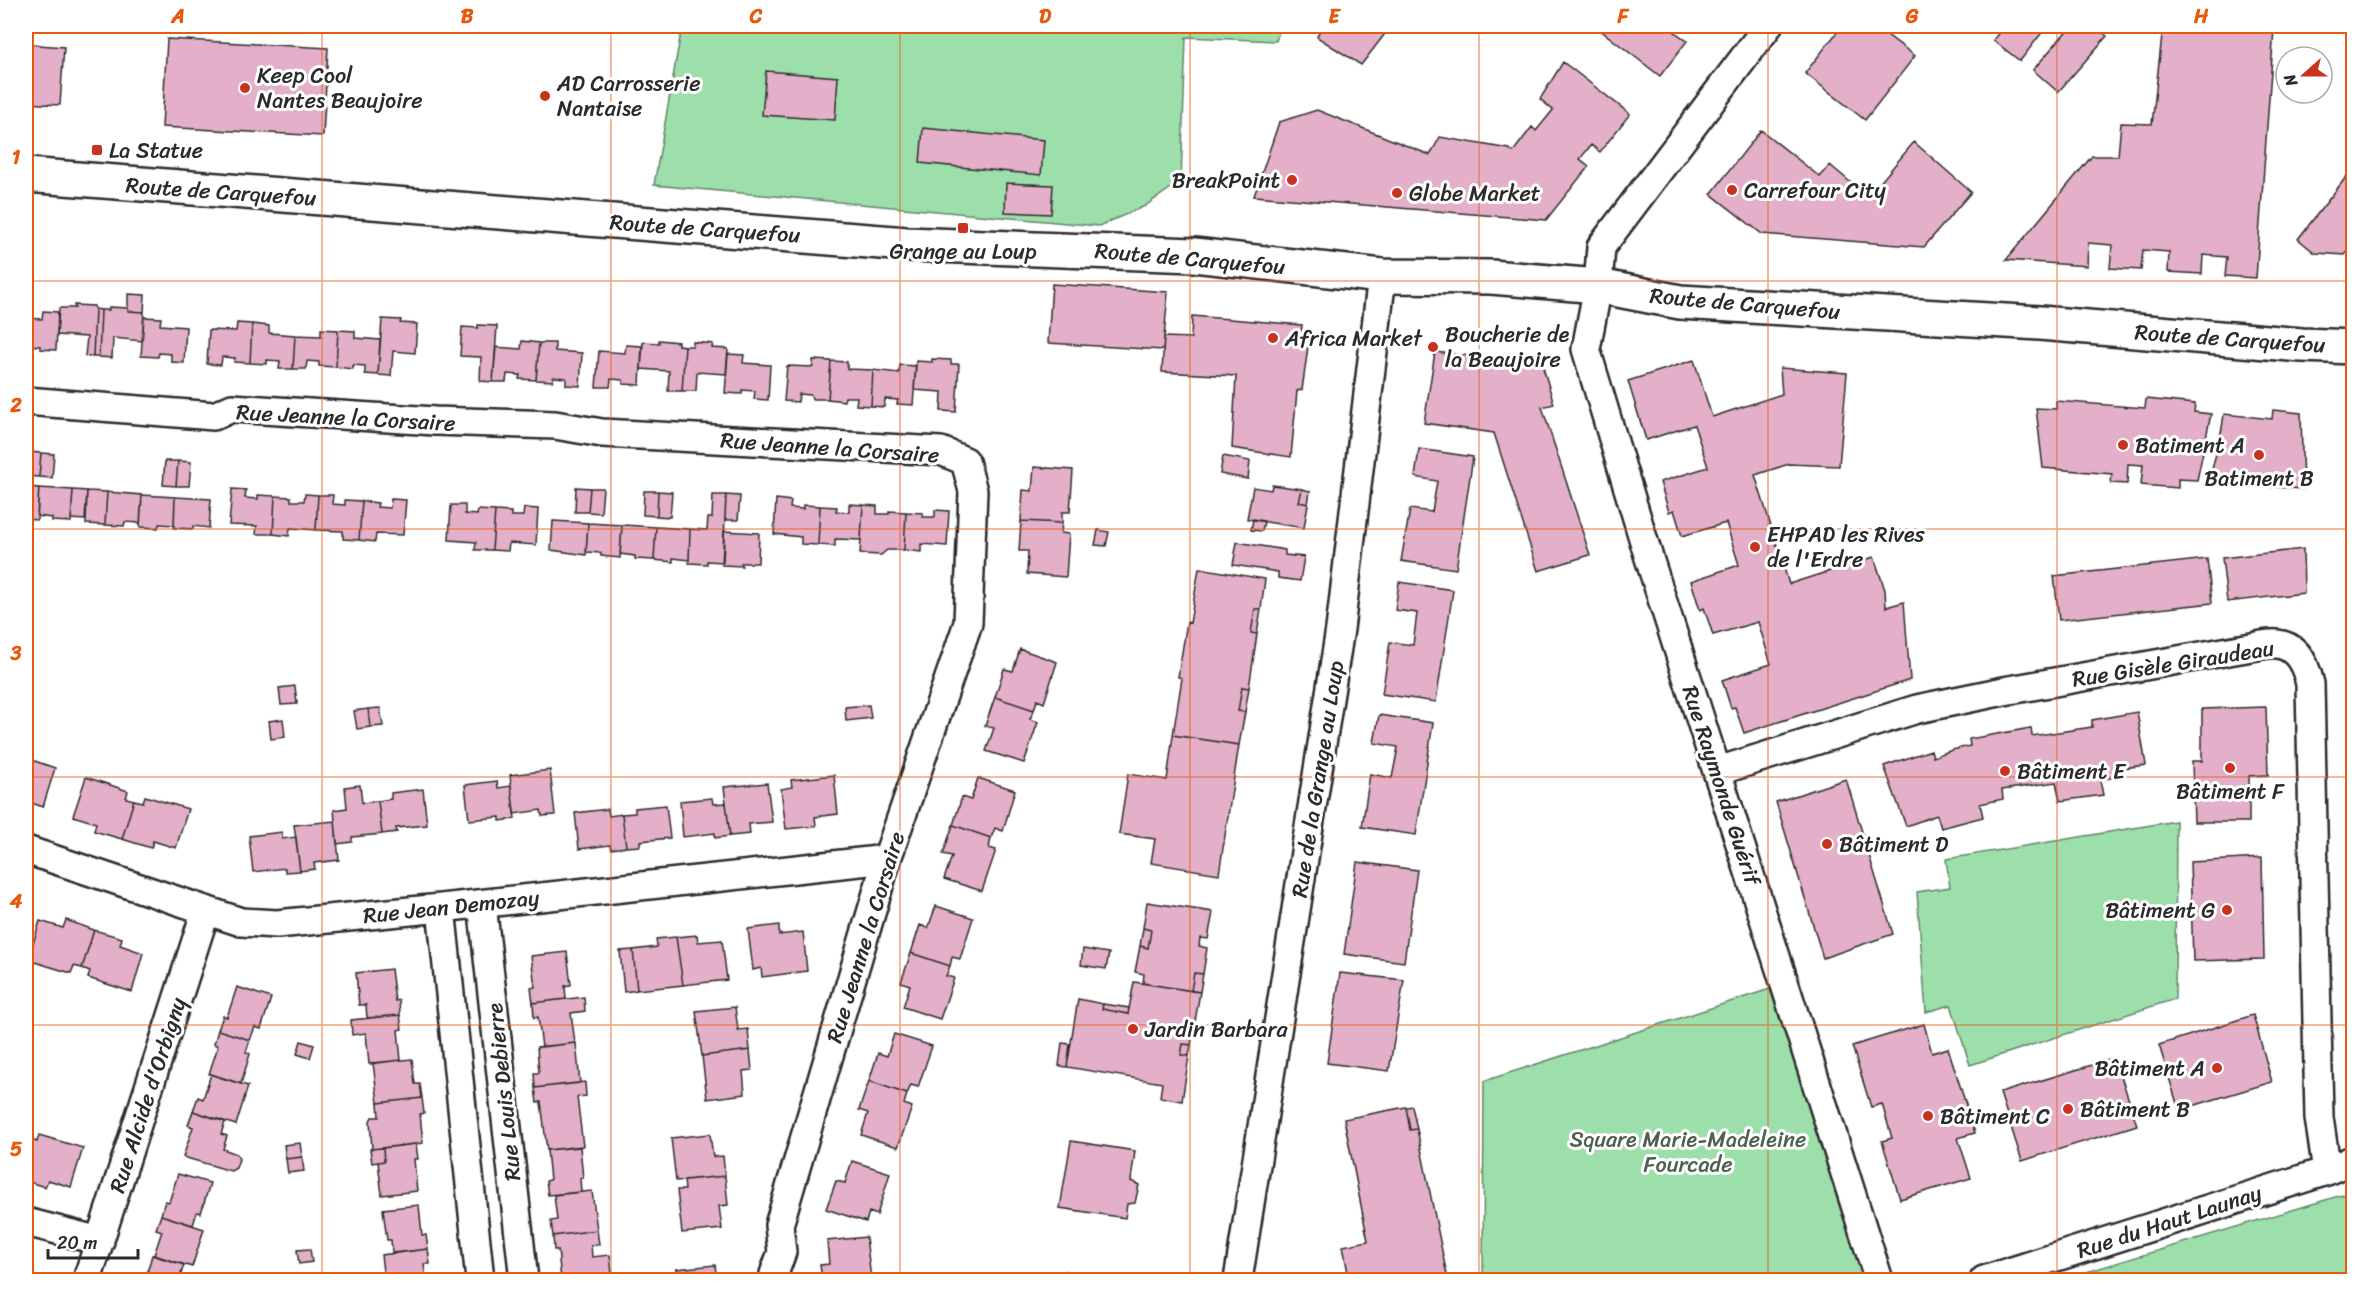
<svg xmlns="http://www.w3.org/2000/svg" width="2379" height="1306" font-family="Sriracha,sans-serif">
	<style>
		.green { fill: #9cdfaa; stroke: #64856a; stroke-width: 1.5 }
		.building { fill: #e4afc8; stroke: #2b2b2b; stroke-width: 1.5 }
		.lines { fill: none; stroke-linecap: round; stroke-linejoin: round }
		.street-casing { stroke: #2b2b2b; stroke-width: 32 }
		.secondary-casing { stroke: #2b2b2b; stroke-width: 38 }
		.street { stroke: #fff; stroke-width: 27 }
		.secondary { stroke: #fff; stroke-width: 33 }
		.grid { fill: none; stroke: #e8590c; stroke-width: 1.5; stroke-opacity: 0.55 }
		.poi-dot { fill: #c8321e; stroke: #fff; stroke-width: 2 }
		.labels { text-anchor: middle; stroke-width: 6; stroke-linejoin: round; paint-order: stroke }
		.poi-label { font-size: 22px; fill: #2b2b2b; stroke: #fff; text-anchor: start }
		.street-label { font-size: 22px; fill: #2b2b2b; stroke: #fff }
		.park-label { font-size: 22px; fill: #4d6151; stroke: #fff }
		.neatline { fill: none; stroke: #e8590c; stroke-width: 2 }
		.grid-label { font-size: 20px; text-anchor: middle; font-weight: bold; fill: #e8590c }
	</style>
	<rect width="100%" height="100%" fill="#fff"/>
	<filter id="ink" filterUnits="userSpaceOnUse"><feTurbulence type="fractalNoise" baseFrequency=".0167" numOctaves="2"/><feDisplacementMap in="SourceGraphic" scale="12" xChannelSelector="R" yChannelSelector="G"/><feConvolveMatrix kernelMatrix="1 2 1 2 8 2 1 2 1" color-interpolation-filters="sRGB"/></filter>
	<g filter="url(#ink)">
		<path class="green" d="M682 26H1281L1276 41 1186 37 1181 181 1145 206 1099 226 654 185Z
			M2176 821 2175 999 1970 1065 1951 1005 1926 1012 1917 892 1950 887 1946 859Z
			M1770 989 1867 1280H1483L1484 1081Z
			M2352 1192 2354 1201 2353 1280H2060Z"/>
		<path class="building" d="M1321 26H1391L1361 65 1317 37Z
			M1595 26H1667L1687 41 1660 76Z
			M1842 26H1875L1915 56 1865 120 1805 73Z
			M2004 26H2047L2020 61 1993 40Z
			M2071 26H2095L2107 36 2058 92 2033 70Z
			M2170 26 2274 29 2256 278 2225 276 2227 257 2203 255 2202 274 2168 272 2169 252 2143 250 2141 270 2110 268 2112 245 2088 243 2087 266 2006 260 2092 156H2118L2121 123 2152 124 2163 27Z
			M167 39 328 48 323 136 162 127Z
			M26 44 64 47 60 105 26 103Z
			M1563 62 1630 114 1600 152 1591 145 1580 159 1589 166 1546 220 1254 196 1279 122 1317 110 1430 155 1440 137 1509 149 1513 152 1532 127 1536 131 1553 110 1540 99Z
			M766 71 838 77 835 120 762 115Z
			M923 128 1044 140 1041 175 920 163Z
			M1761 130 1820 177 1830 165 1868 197 1914 142 1971 192 1924 247 1762 234 1711 194Z
			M2354 167V243L2345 255 2315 253 2298 239Z
			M1006 183 1053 185 1051 214 1005 212Z
			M1052 284 1168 292 1163 350 1048 343Z
			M128 294 145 295 144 312 128 311Z
			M74 305 94 306 95 309 93 357 85 356 87 337 57 335 59 308H75Z
			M109 307 128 308V311L144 312 142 341 113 338 112 358 99 357 101 310H109Z
			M95 309 101 310 99 357H93Z
			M43 311 58 312 56 350 40 349V346L27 345 26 353V318L42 319Z
			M1192 316 1302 325 1300 346 1308 347 1302 390 1297 391 1291 457 1232 448 1236 376 1162 372 1164 337 1191 338Z
			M144 317 161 318 160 325 186 327 184 363 171 362V354L159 353 158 357 141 356Z
			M382 319 401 320 400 323 417 324 415 353 393 351 391 376 378 375Z
			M237 323 252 324 250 363 234 362 235 358 222 357 221 365 207 364 209 330 236 331Z
			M252 324 269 326V333L295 335 293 369H279L280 361 267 360V364L250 363Z
			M478 325 497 326 493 382 480 381 481 357 460 356 462 327 478 328Z
			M321 329 338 330 336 367 319 366V362L307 361 306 369H293L295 335 321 336Z
			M338 330 355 331V338L380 340 378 375 365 374V366L353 365V369L336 367Z
			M659 340 678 342V345L685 346 682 391H668L669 371 641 369 643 342 659 343Z
			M522 341 539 343 536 380 519 379 520 375 507 374 506 382H493L496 347 521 349Z
			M693 342 713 344 712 348 728 349 726 374 697 372 696 391H682L685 346H693Z
			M539 343H555V351L582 353 580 386 566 385V378L553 377V381L536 380Z
			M626 345 642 346 640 385 623 384V380L611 379 610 387H596L599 351 625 353Z
			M1435 352 1542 364 1554 404 1542 407 1590 555 1538 571 1494 433 1424 423Z
			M728 354 744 355 743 363 770 365 768 400 754 399 755 391 742 390V394L725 393Z
			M932 359 951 360V364H959L956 412 941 411 942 392 914 390 916 361 932 362Z
			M813 360 831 361 828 399H812L811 395 799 394 798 402 784 401 787 366 813 367Z
			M1694 360 1712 417 1782 394 1780 368 1847 373 1839 466 1789 464 1755 475 1789 584 1874 557 1885 590 1886 607 1904 602 1910 680 1744 733 1735 707 1731 708 1722 680 1771 664 1758 622 1713 635 1704 608 1700 610 1691 581 1739 565 1726 523 1682 536 1674 510 1669 512 1660 482 1708 467 1694 425 1646 440 1628 381Z
			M831 361 847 362V369L873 370 871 406 856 405 857 397H845L844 401 828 399Z
			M900 365 916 366 913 405 897 404 898 400 885 399 884 407 871 406 873 370 899 373Z
			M2146 399 2195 404 2194 412 2211 414 2197 480 2178 479V488L2141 485 2143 465 2128 464 2127 484 2111 483 2112 474 2043 468 2036 408 2056 409V401L2145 408Z
			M2273 410 2301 413 2303 489 2209 482 2222 428 2224 414 2272 419Z
			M2354 445V554H2352L2350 446Z
			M1419 449 1473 457 1456 569 1401 561 1410 509 1432 512 1437 481 1415 477Z
			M28 452 41 453 39 477 26 476Z
			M41 453 54 454 52 478 39 477Z
			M1223 456 1250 461 1248 479 1220 474Z
			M165 461H178L176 486 163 485Z
			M178 461 191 462 189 486H176Z
			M1034 467 1073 470 1070 512H1062V523L1021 521 1023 490 1032 491Z
			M1272 485 1302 489 1299 502 1308 504 1304 528 1247 519 1253 487 1271 490Z
			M26 487 39 488 37 520 26 519Z
			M576 487 590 488 588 512H575Z
			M39 488 73 490 71 522 52 521V518L37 516Z
			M590 488H603L601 513 588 512Z
			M232 489 246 490 245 498 258 499V495L275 496 273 534H256L257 526 229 525Z
			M1302 489 1310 491 1308 504 1299 502Z
			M73 490 87 491 85 520 71 519Z
			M87 491 107 492 105 525 86 524Z
			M644 491H658L657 516 643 515Z
			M658 491 672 492 670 517 657 516Z
			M107 492 142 495 140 523 125 522 124 526 105 525Z
			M305 494 318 495 316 530 290 528 289 536 273 534 275 496 291 497V501H304Z
			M142 495 175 497 174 525 159 524 158 528 140 527Z
			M318 495H333L332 504 345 505V500L362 501 359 540 343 539V531L316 530Z
			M713 495H726L723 562 707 561V564L689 563 690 529 707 530 708 518H712Z
			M726 495 740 496 738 520H725Z
			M175 497 211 499 209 528 193 526V529L174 528Z
			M391 499 406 500 403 535 376 534 375 542 359 540 362 501 378 503 377 507 390 508Z
			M776 499 791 501 790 508 803 509V505L820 506 818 545 801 544V537L774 534Z
			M849 504 863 505 861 540 835 539V546L818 545 820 506 837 507 836 511 849 512Z
			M451 505H465V514L477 515 478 510 495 511 492 550H475L476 542 449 540Z
			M863 505 877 506V514H889V511L906 512 904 550H887L881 555 860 554Z
			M524 508 538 509 536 545 509 543 508 551 492 550 495 511 511 512V516H523Z
			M935 510 949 511 947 546 921 544V552L904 550 906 512 923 513 922 517H935Z
			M1253 519 1264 521 1262 531 1251 530Z
			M553 521 588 523 586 555 551 550Z
			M1021 521 1062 523 1061 533 1069 534 1066 577 1027 574 1028 551H1019Z
			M588 523 622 525 620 558 601 556V553L586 552Z
			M622 525 656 527 654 560 635 559V556L620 554Z
			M656 527 690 529 689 560 673 558V562L654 560Z
			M1098 530 1109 532 1106 546 1095 545Z
			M724 531 759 533 758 563H741L742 566 722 565Z
			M1237 542 1285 550V555L1304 557 1300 581 1278 578V572L1233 565Z
			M2303 549 2304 593 2227 602 2222 558Z
			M2207 559 2212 603 2059 620 2054 576Z
			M1199 568 1265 579 1261 609H1255L1251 633 1257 634 1249 688 1242 687 1238 711 1245 712 1239 745 1173 735 1182 678 1178 677 1187 622 1190 623Z
			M1399 582 1453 590 1436 702 1382 694 1390 642 1413 645 1417 613 1395 610Z
			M1255 609H1261L1257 634 1251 633Z
			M1020 649 1057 662 1044 703 1037 700 1034 710 995 697 1004 669 1013 671Z
			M295 686 297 704 281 705 279 688Z
			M1242 687 1249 688 1245 712 1238 711Z
			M995 697 1034 710 1030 719 1038 722 1024 763 986 751 994 728 985 726Z
			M869 705 871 718 846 721 845 707Z
			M2266 707 2268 775 2249 776V822H2194L2192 761H2202V709Z
			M380 708 383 726 370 727 368 709Z
			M368 709 370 727 357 729 354 711Z
			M2137 712 2146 765 2123 768 2125 775 2100 780 2103 795 2060 801 2056 782 2002 790 2003 799 1980 804 1983 817 1941 828 1937 815 1906 826 1884 766 1931 750 1933 757 1952 750 1970 746 1969 739 2031 728 2032 736 2092 727V720Z
			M1379 715 1433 723 1416 835 1362 827 1370 774 1392 778 1398 747 1374 743Z
			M283 719 285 737 271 739 269 721Z
			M1173 735 1239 745 1219 874 1151 863 1155 839 1119 834 1128 774 1167 780Z
			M26 758 55 768 43 807 26 801Z
			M550 770 555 815 542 816 541 810 514 814 510 775Z
			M834 775 838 814 815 817 816 826 786 829 781 789 792 787 791 780Z
			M86 777 128 791 126 798 134 800 122 839 94 831 96 823 73 816Z
			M978 778 1015 790 1003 831 995 828 991 838 953 825 962 797 971 800Z
			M1846 779 1893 934 1823 958 1776 802Z
			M497 781 498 788 511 786 515 819 500 821V817L469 820 465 785Z
			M767 783 772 822 749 824 750 834 730 836 724 787Z
			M360 785 362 803 378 801 382 834 352 837V842L337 844 334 810 347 808 345 787Z
			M423 789 427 825 396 828 397 832 382 834 378 801 391 799V793Z
			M145 796 188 809 176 848 153 841 151 848 122 839 134 800 143 802Z
			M712 798 713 804 726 803 730 836 715 838V833L683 837 680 801Z
			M666 805 670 838 640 841V846L626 847 622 814 635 813V808Z
			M608 809 609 816 622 814 626 847 611 849 610 845 579 849 575 813Z
			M335 821 339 860 314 863 315 869 300 871 294 825Z
			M953 825 991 838 989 848 996 850 982 891 944 879 952 856 943 854Z
			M282 832V839L296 837 300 871 285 872V868L253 872 249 836Z
			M2262 858 2264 959 2193 961 2190 862Z
			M1357 862 1417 870 1404 962 1344 954Z
			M1147 902 1213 912 1208 939 1200 938 1199 946 1207 948 1203 974 1194 973 1191 991 1143 983 1144 974 1135 972 1140 946 1148 948 1151 930 1143 928Z
			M936 906 973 918 960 959 952 957 950 966 911 953 920 925 928 928Z
			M66 920 94 930 82 968 74 966 71 973 28 960 40 921 63 928Z
			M779 925V935L803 932 807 971 762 977 761 968 753 970 748 929Z
			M1143 928 1151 930 1148 948 1140 946Z
			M94 930 122 938 120 945 143 953 132 992 88 978 90 971 82 968Z
			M697 935 698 942 722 940 727 980 683 985 676 937Z
			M676 937 683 985 637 990 633 950 657 947 656 939Z
			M1083 949 1109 953 1106 969 1081 965Z
			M633 950 637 990 624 992 620 951Z
			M567 952 571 985 565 986 566 999 533 1003 531 988 535 987 531 956Z
			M911 953 950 966 946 976 954 978 940 1019 903 1007 910 985 901 982Z
			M391 969 395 1001 399 1000 400 1015 367 1018 366 1005H359L356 973Z
			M1194 973 1203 974 1200 992 1191 991Z
			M1340 973 1404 980 1389 1071 1327 1063Z
			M1134 982 1200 992 1191 1045 1183 1044 1181 1055 1189 1056 1182 1101 1160 1097 1162 1083 1067 1067 1078 999 1103 1004 1102 1009 1128 1014Z
			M237 987 271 998 261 1029 255 1027 250 1040 218 1030 223 1016 227 1017Z
			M584 997 585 1011 571 1013 575 1043 542 1047 538 1017 534 1018 533 1003Z
			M1103 1004 1129 1008 1128 1014 1102 1009Z
			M735 1007 738 1030 748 1029 750 1050 702 1056 696 1011Z
			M400 1015 402 1029 398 1030 401 1060 369 1064 366 1033 352 1035 351 1020Z
			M2253 1015 2272 1082 2179 1110 2159 1045Z
			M1924 1024 1932 1053 1948 1048 1975 1133 1958 1138 1971 1178 1900 1199 1882 1141 1892 1138 1882 1104 1871 1107 1852 1046Z
			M218 1030 250 1040 246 1052 250 1054 241 1084 209 1074 218 1046 214 1044Z
			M894 1034 932 1046 918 1087 911 1085 907 1094 869 1081 878 1053 887 1056Z
			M301 1041 314 1045 310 1058 297 1054Z
			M576 1043 580 1083 535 1088 534 1073H539L537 1047Z
			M1062 1043 1070 1044 1067 1067 1059 1066Z
			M1183 1044 1191 1045 1189 1056 1181 1055Z
			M750 1050 752 1070 743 1071 745 1094 707 1099 702 1056Z
			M2115 1058 2137 1125 2022 1161 2000 1093Z
			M412 1059 415 1084H420L422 1098 378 1103 373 1063Z
			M211 1074 248 1086 236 1125 193 1111 198 1097 203 1099Z
			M869 1081 907 1094 904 1104 912 1107 898 1147 861 1135 868 1113 859 1110Z
			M585 1082 586 1096 577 1097 583 1146 547 1150 541 1102 537 1103 535 1088Z
			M422 1098 424 1113 420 1114 423 1143 372 1149 370 1121 372 1117H379L378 1103Z
			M1412 1106 1417 1129 1410 1130 1406 1107Z
			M1406 1107 1410 1130 1417 1129 1448 1280H1311L1348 1273 1343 1246 1368 1241 1344 1119Z
			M193 1111 225 1122 221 1134 227 1136 223 1149 237 1154 239 1159 236 1168 231 1171 183 1157 193 1127 188 1125Z
			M710 1134 713 1157 723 1156 725 1176 676 1181 671 1138Z
			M39 1135 83 1148 71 1187 48 1180 45 1187 26 1181V1151L29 1139 37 1142Z
			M1071 1141 1135 1151 1131 1181 1139 1185 1135 1203 1127 1204 1125 1218 1060 1208Z
			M300 1143 302 1157 286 1159 284 1145Z
			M416 1144 418 1159H414L417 1191 382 1195 378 1162 384 1161 383 1148Z
			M580 1147 583 1178H580L581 1192 548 1195 546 1181 550 1180 547 1150Z
			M383 1148 384 1161 372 1163 370 1149Z
			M302 1157 304 1171 288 1173 286 1159Z
			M852 1161 890 1173 877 1215 869 1212 866 1222 826 1209 836 1181 845 1183Z
			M178 1174 210 1183 201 1213 197 1212 193 1225 161 1215 165 1201 169 1202Z
			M725 1176 728 1205 719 1206 722 1229 682 1233 677 1190H685L684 1180Z
			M592 1191 597 1230 553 1236 551 1221 557 1220 554 1195Z
			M419 1205 422 1235H426L428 1249 392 1253 391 1240H387L383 1209Z
			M161 1215 204 1229 192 1267 154 1255 162 1231 156 1229Z
			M597 1230 599 1244 591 1245 592 1257 610 1255 612 1274 561 1280 558 1250H554L553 1236Z
			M866 1237 871 1279 822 1280 820 1265 829 1264 827 1241Z
			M310 1249 312 1262 299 1264 297 1250Z
			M428 1249 430 1264H424L426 1280H384L381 1255Z
			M152 1255 184 1265 179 1280H145Z
			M715 1265 717 1280H678L676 1269Z
			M1065 1271 1124 1280H1063Z"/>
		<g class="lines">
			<defs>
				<path id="street" d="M1768 26 1601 247 1598 286 1586 349 1649 558 1879 1280
					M26 401 214 416 232 408 435 421 555 425 602 433 941 451 965 461 973 491 968 623 887 859 779 1225 782 1252 774 1274V1280
					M1718 771 1917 709 2004 691 2257 646C2263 645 2271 643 2277 644 2298 646 2306 666 2310 684L2319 1118 2327 1171
					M26 850 241 922 277 924 441 908 887 859
					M482 904 524 1280
					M441 908 480 1280
					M26 1222 100 1241
					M87 1280 206 910
					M1238 1280 1340 629 1382 276
					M1984 1280 2327 1171 2354 1159"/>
				<path id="secondary" d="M26 175 907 244 1194 255 1382 276 1491 277 1598 286 1680 302 2040 323 2302 345 2354 347"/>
			</defs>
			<use href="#street" class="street-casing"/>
			<use href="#secondary" class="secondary-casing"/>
			<use href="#street" class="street"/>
			<use href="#secondary" class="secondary"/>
		</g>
	</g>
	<path class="grid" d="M322 26V1280M611 26V1280M900 26V1280M1190 26V1280M1479 26V1280M1768 26V1280M2057 26V1280M26 281H2354M26 529H2354M26 777H2354M26 1025H2354"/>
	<g class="poi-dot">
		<circle cx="245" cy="88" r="6"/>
		<circle cx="545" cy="96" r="6"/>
		<rect x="91" y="144" width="12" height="12" rx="3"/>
		<circle cx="1292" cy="180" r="6"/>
		<circle cx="1732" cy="190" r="6"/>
		<circle cx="1397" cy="193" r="6"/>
		<rect x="957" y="222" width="12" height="12" rx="3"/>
		<circle cx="1273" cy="338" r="6"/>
		<circle cx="1433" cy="347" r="6"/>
		<circle cx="2123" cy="445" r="6"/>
		<circle cx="2259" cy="455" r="6"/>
		<circle cx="1755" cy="547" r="6"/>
		<circle cx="2230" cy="768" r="6"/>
		<circle cx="2005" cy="771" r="6"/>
		<circle cx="1827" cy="844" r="6"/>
		<circle cx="2227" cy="910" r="6"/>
		<circle cx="1133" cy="1029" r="6"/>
		<circle cx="2217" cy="1068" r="6"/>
		<circle cx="2068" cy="1109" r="6"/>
		<circle cx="1928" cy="1116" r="6"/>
	</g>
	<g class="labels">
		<g class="poi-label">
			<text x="257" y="83">Keep Cool<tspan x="257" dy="25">Nantes Beaujoire</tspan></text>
			<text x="557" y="91">AD Carrosserie<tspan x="557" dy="25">Nantaise</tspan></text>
			<text x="109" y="158">La Statue</text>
			<text x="1280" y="188" text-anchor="end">BreakPoint</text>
			<text x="1744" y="198">Carrefour City</text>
			<text x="1409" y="201">Globe Market</text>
			<text x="963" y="259" text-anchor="middle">Grange au Loup</text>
			<text x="1445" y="342">Boucherie de<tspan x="1445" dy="25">la Beaujoire</tspan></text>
			<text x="1285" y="346">Africa Market</text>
			<text x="2135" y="453">Batiment A</text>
			<text x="2259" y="486" text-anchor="middle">Batiment B</text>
			<text x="1767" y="542">EHPAD les Rives<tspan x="1767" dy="25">de l'Erdre</tspan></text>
			<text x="2017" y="779">Bâtiment E</text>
			<text x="2230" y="799" text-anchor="middle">Bâtiment F</text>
			<text x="1839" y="852">Bâtiment D</text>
			<text x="2215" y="918" text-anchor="end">Bâtiment G</text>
			<text x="1145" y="1037">Jardin Barbara</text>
			<text x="2205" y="1076" text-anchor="end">Bâtiment A</text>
			<text x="2080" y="1117">Bâtiment B</text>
			<text x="1940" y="1124">Bâtiment C</text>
		</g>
		<g class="street-label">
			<text transform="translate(221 191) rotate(4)" y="8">Route de Carquefou</text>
			<text transform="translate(705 228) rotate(4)" y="8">Route de Carquefou</text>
			<text transform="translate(1190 258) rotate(5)" y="8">Route de Carquefou</text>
			<text transform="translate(1745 303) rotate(5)" y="8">Route de Carquefou</text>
			<text transform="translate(2230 338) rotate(4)" y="8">Route de Carquefou</text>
			<text transform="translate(346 417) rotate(3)" y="8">Rue Jeanne la Corsaire</text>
			<text transform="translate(830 447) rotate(4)" y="8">Rue Jeanne la Corsaire</text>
			<text transform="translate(2173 663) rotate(-9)" y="8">Rue Gisèle Giraudeau</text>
			<text transform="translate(1317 779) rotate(-81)" y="8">Rue de la Grange au Loup</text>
			<text transform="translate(1722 785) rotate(72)" y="8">Rue Raymonde Guérif</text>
			<text transform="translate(451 906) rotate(-6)" y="8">Rue Jean Demozay</text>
			<text transform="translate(865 937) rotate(-73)" y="8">Rue Jeanne la Corsaire</text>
			<text transform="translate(503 1092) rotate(-96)" y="8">Rue Louis Debierre</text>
			<text transform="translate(147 1095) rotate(-72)" y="8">Rue Alcide d'Orbigny</text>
			<text transform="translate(2169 1221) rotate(-18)" y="8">Rue du Haut Launay</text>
		</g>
		<g class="park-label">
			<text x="1688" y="1147">Square Marie-Madeleine<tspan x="1688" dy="25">Fourcade</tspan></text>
		</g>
	</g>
	<rect width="2379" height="1306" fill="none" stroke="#fff" stroke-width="66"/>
	<g transform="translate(2304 75) rotate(249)"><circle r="28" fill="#ffffff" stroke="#aaaaaa" stroke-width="1.5"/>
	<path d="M0-4.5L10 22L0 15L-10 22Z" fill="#c8321e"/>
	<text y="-9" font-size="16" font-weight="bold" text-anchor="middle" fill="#2b2b2b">N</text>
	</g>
	<path d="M48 1249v9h90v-9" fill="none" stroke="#2b2b2b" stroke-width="3"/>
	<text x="57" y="1249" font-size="18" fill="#2b2b2b" stroke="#ffffff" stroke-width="4.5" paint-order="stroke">20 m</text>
	<rect x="33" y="33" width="2313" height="1240" class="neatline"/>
	<g class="grid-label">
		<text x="178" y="23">A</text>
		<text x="467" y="23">B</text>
		<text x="756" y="23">C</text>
		<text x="1045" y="23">D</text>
		<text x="1334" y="23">E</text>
		<text x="1623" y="23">F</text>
		<text x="1912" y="23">G</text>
		<text x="2201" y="23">H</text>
		<text x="16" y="164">1</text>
		<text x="16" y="412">2</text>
		<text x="16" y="660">3</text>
		<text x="16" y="908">4</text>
		<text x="16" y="1156">5</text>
	</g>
</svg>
